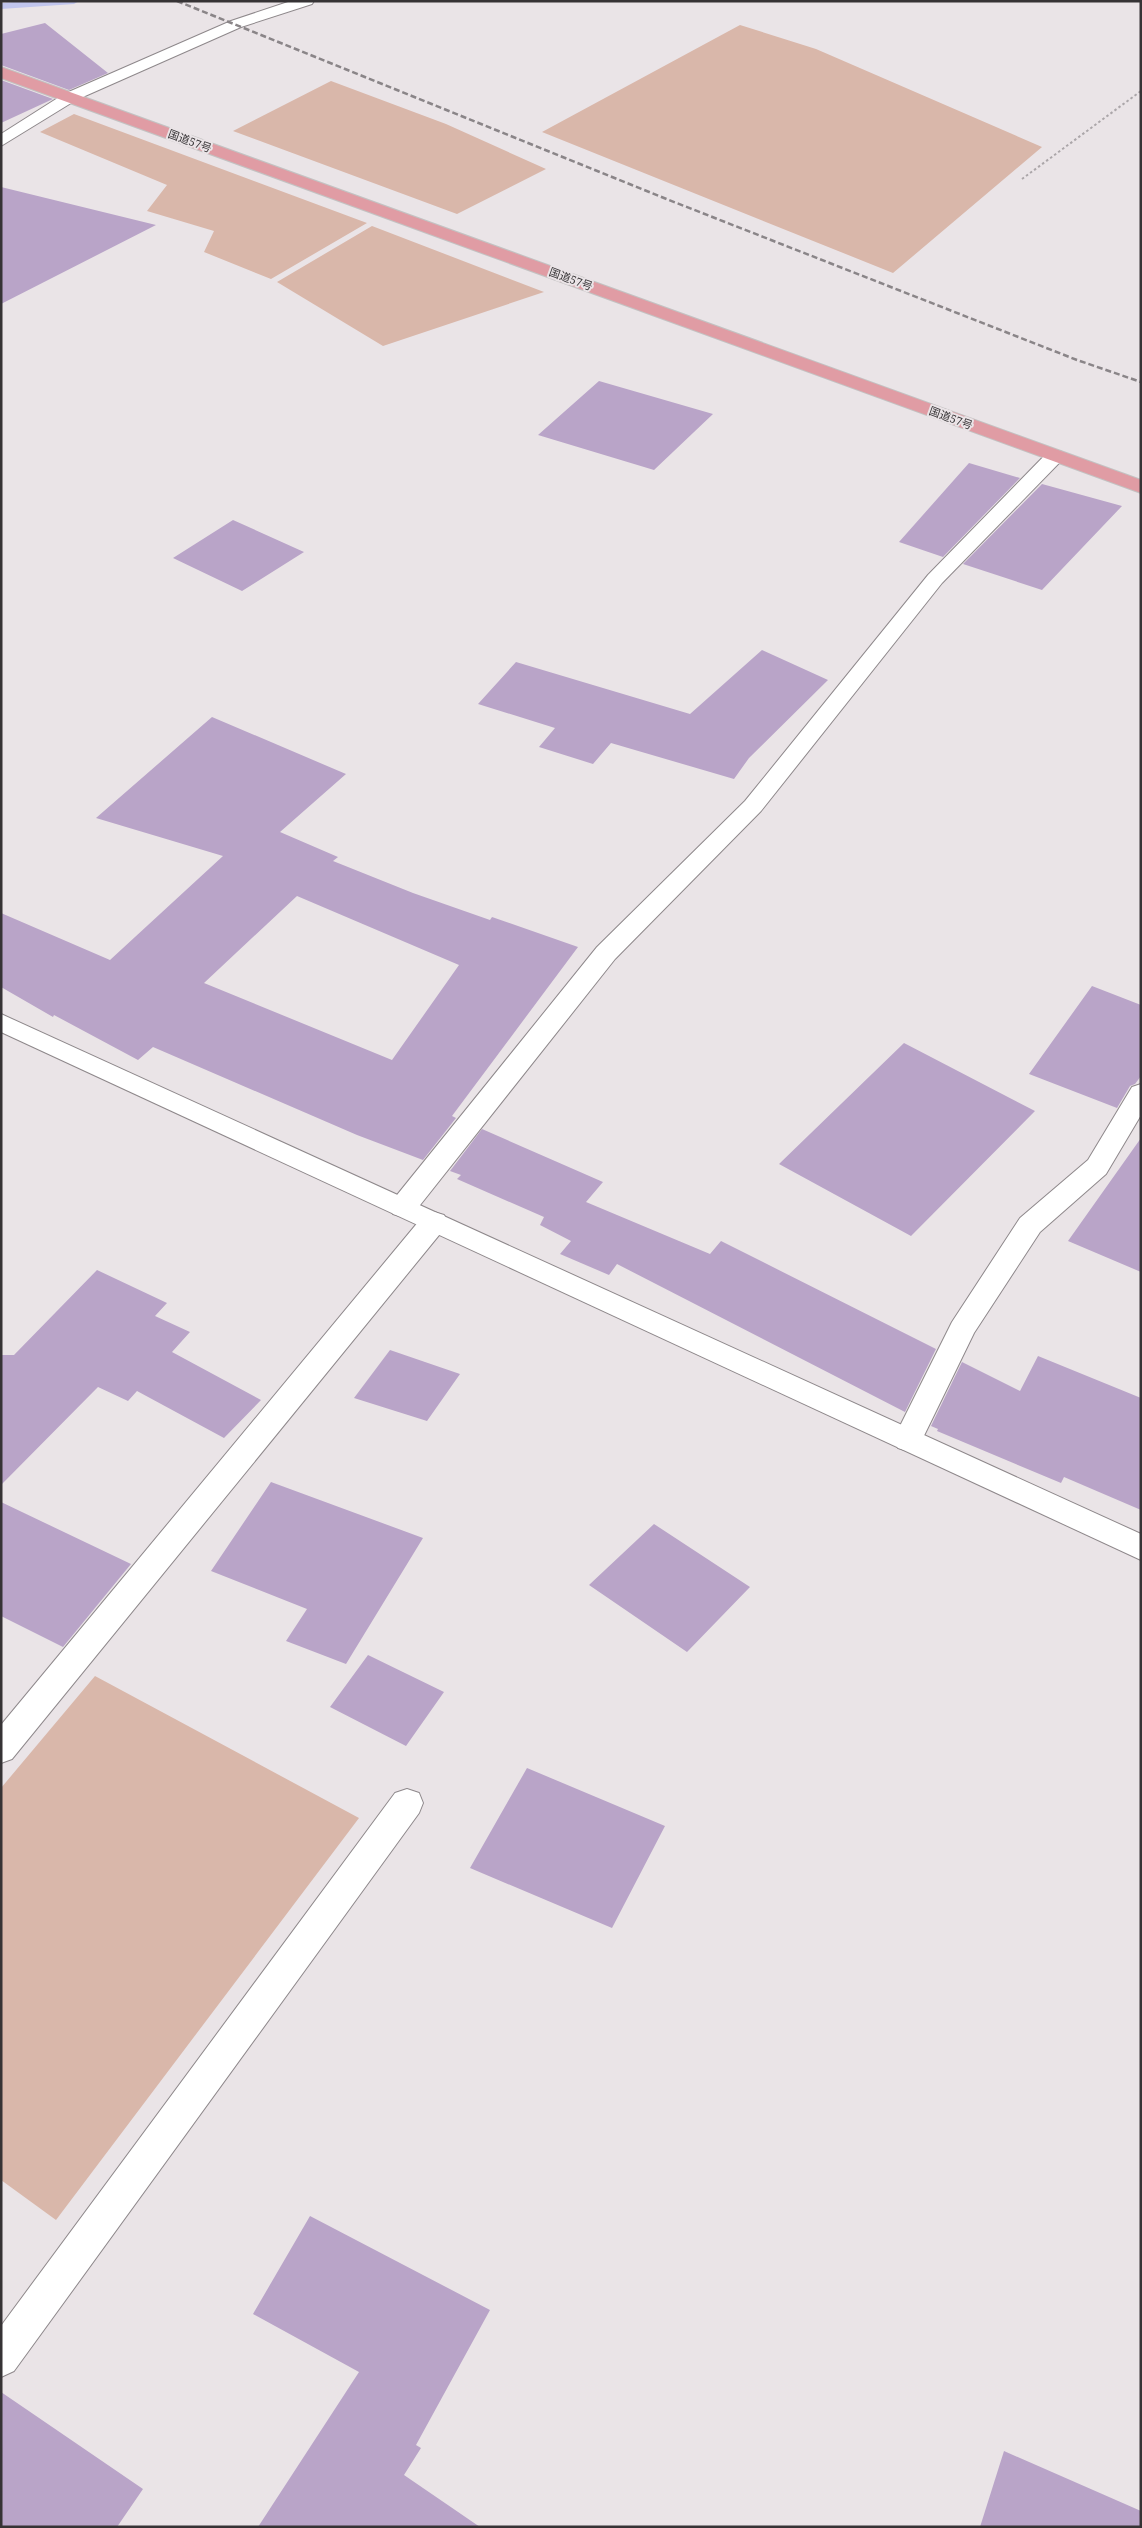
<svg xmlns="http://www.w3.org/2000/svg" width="1142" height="2528" font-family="'Noto Serif','Noto Sans JP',serif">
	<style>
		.green { fill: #d9b7aa }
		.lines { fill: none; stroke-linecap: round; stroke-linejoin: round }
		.stream { fill: #c1c5ed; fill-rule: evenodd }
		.building { fill: #b9a4c8; fill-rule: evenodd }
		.minor-casing { stroke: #8e888b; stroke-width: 2 }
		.tertiary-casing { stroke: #8e888b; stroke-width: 2 }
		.trunk-casing { stroke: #c3c2c2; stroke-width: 2 }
		.path { stroke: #aba6a9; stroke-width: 2; stroke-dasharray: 2.5 2.5; stroke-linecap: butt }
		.minor { fill: #fff; fill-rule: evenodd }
		.tertiary { fill: #fff; fill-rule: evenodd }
		.trunk { fill: #e09ca4; fill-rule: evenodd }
		.rail { stroke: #8a8588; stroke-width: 2.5; stroke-dasharray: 6 3; stroke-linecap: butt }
		.labels { text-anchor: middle; stroke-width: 4; stroke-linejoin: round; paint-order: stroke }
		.far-street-label { font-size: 11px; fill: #363335; stroke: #eae4e7 }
	</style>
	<rect width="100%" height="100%" fill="#eae4e7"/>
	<path class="green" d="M740 25 816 49 1042 147 893 273 542 132Z
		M331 81 446 124 546 169 457 214 233 131Z
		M74 114 367 223 271 279 204 252 214 231 147 211 167 185 40 132Z
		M372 226 544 292 383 346 277 282Z
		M95 1676 359 1818 56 2220 1 2180V1788Z"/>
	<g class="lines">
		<path class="stream" d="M25 1H79L74 4 1 9V3Z"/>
	</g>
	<path class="building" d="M45 23 108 73 69 90 1 65V34Z
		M1 80 53 99 1 123Z
		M1 187 156 225 1 304Z
		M599 381 713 414 654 470 538 435Z
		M969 463 1020 478 943 557 899 542Z
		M1042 484 1122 506 1042 590 963 564Z
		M233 520 304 552 242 591 173 558Z
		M762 650 828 680 749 758 734 779 611 743 593 764 539 747 555 728 478 704 516 662 690 714Z
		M212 717 346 774 280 832 338 857 333 861 413 893 490 920 492 917 578 947 452 1116 456 1118 423 1160 357 1135 153 1047 138 1060 54 1015 53 1017 1 987V913L110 960 223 856 96 818ZM297 896 459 965 392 1060 204 983Z
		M1092 986 1141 1005V1076L1135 1084 1130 1086 1117 1108 1029 1074Z
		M904 1043 1035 1111 911 1236 779 1164Z
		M482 1129 603 1182 586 1202 710 1254 721 1241 936 1349 905 1412 617 1264 609 1275 560 1254 571 1241 540 1225 544 1217 457 1179 461 1175 450 1171Z
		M1141 1138V1272L1068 1241Z
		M97 1270 167 1303 155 1316 190 1332 172 1352 261 1400 224 1438 137 1391 128 1401 98 1387 1 1485V1355H14Z
		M390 1350 460 1374 427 1421 354 1398Z
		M1038 1356 1141 1398V1510L1064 1477 1061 1483 937 1431 938 1429 931 1426 962 1362 1020 1391Z
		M271 1482 423 1538 346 1664 286 1641 307 1609 211 1571Z
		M1 1502 131 1564 63 1647 1 1616Z
		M654 1524 750 1587 687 1652 589 1585Z
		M368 1655 444 1692 406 1746 330 1707Z
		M527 1768 665 1826 612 1928 470 1868Z
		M310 2216 490 2310 416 2445 421 2448 404 2475 480 2527H258L359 2372 253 2314Z
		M1 2392 143 2489 117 2527H1Z
		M1004 2451 1141 2511V2527H980Z"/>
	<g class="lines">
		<defs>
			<path id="minor" d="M291 1H314L312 4 241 27 76 100 1 146V134L64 94 231 21Z
				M1055 450 1062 452 1065 456 1062 460 942 583 761 811 615 959 413 1214 403 1217 393 1214 390 1207 393 1200 597 947 745 801 928 575 1048 452Z
				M1141 1084V1115L1106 1174 1040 1232 974 1333 918 1448 908 1451 898 1448 893 1440 952 1322 1020 1218 1088 1160 1132 1087Z
				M434 1212 444 1215 448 1222 444 1229 12 1759 1 1763V1725L424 1215Z
				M407 1789 419 1793 423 1803 419 1813 14 2371 1 2377V2326L395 1793Z"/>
			<path id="tertiary" d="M1 1014 1141 1534V1560L1 1032Z"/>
			<path id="trunk" d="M1 67 1141 480V493L1 78Z"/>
		</defs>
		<use href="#minor" class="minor-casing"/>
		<use href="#tertiary" class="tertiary-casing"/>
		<use href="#trunk" class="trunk-casing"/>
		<path class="path" d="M1022 179 1141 91"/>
		<use href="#minor" class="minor"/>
		<use href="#tertiary" class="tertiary"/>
		<use href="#trunk" class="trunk"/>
		<path class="rail" d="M177 1 669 200 1077 360 1141 382"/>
	</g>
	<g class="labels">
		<g class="far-street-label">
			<text transform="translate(190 141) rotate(20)" y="4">国道57号</text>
			<text transform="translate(571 279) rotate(20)" y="4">国道57号</text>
			<text transform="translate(951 418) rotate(20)" y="4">国道57号</text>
		</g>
	</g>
	<rect width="1142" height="2528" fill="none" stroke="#363335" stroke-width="5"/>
</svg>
